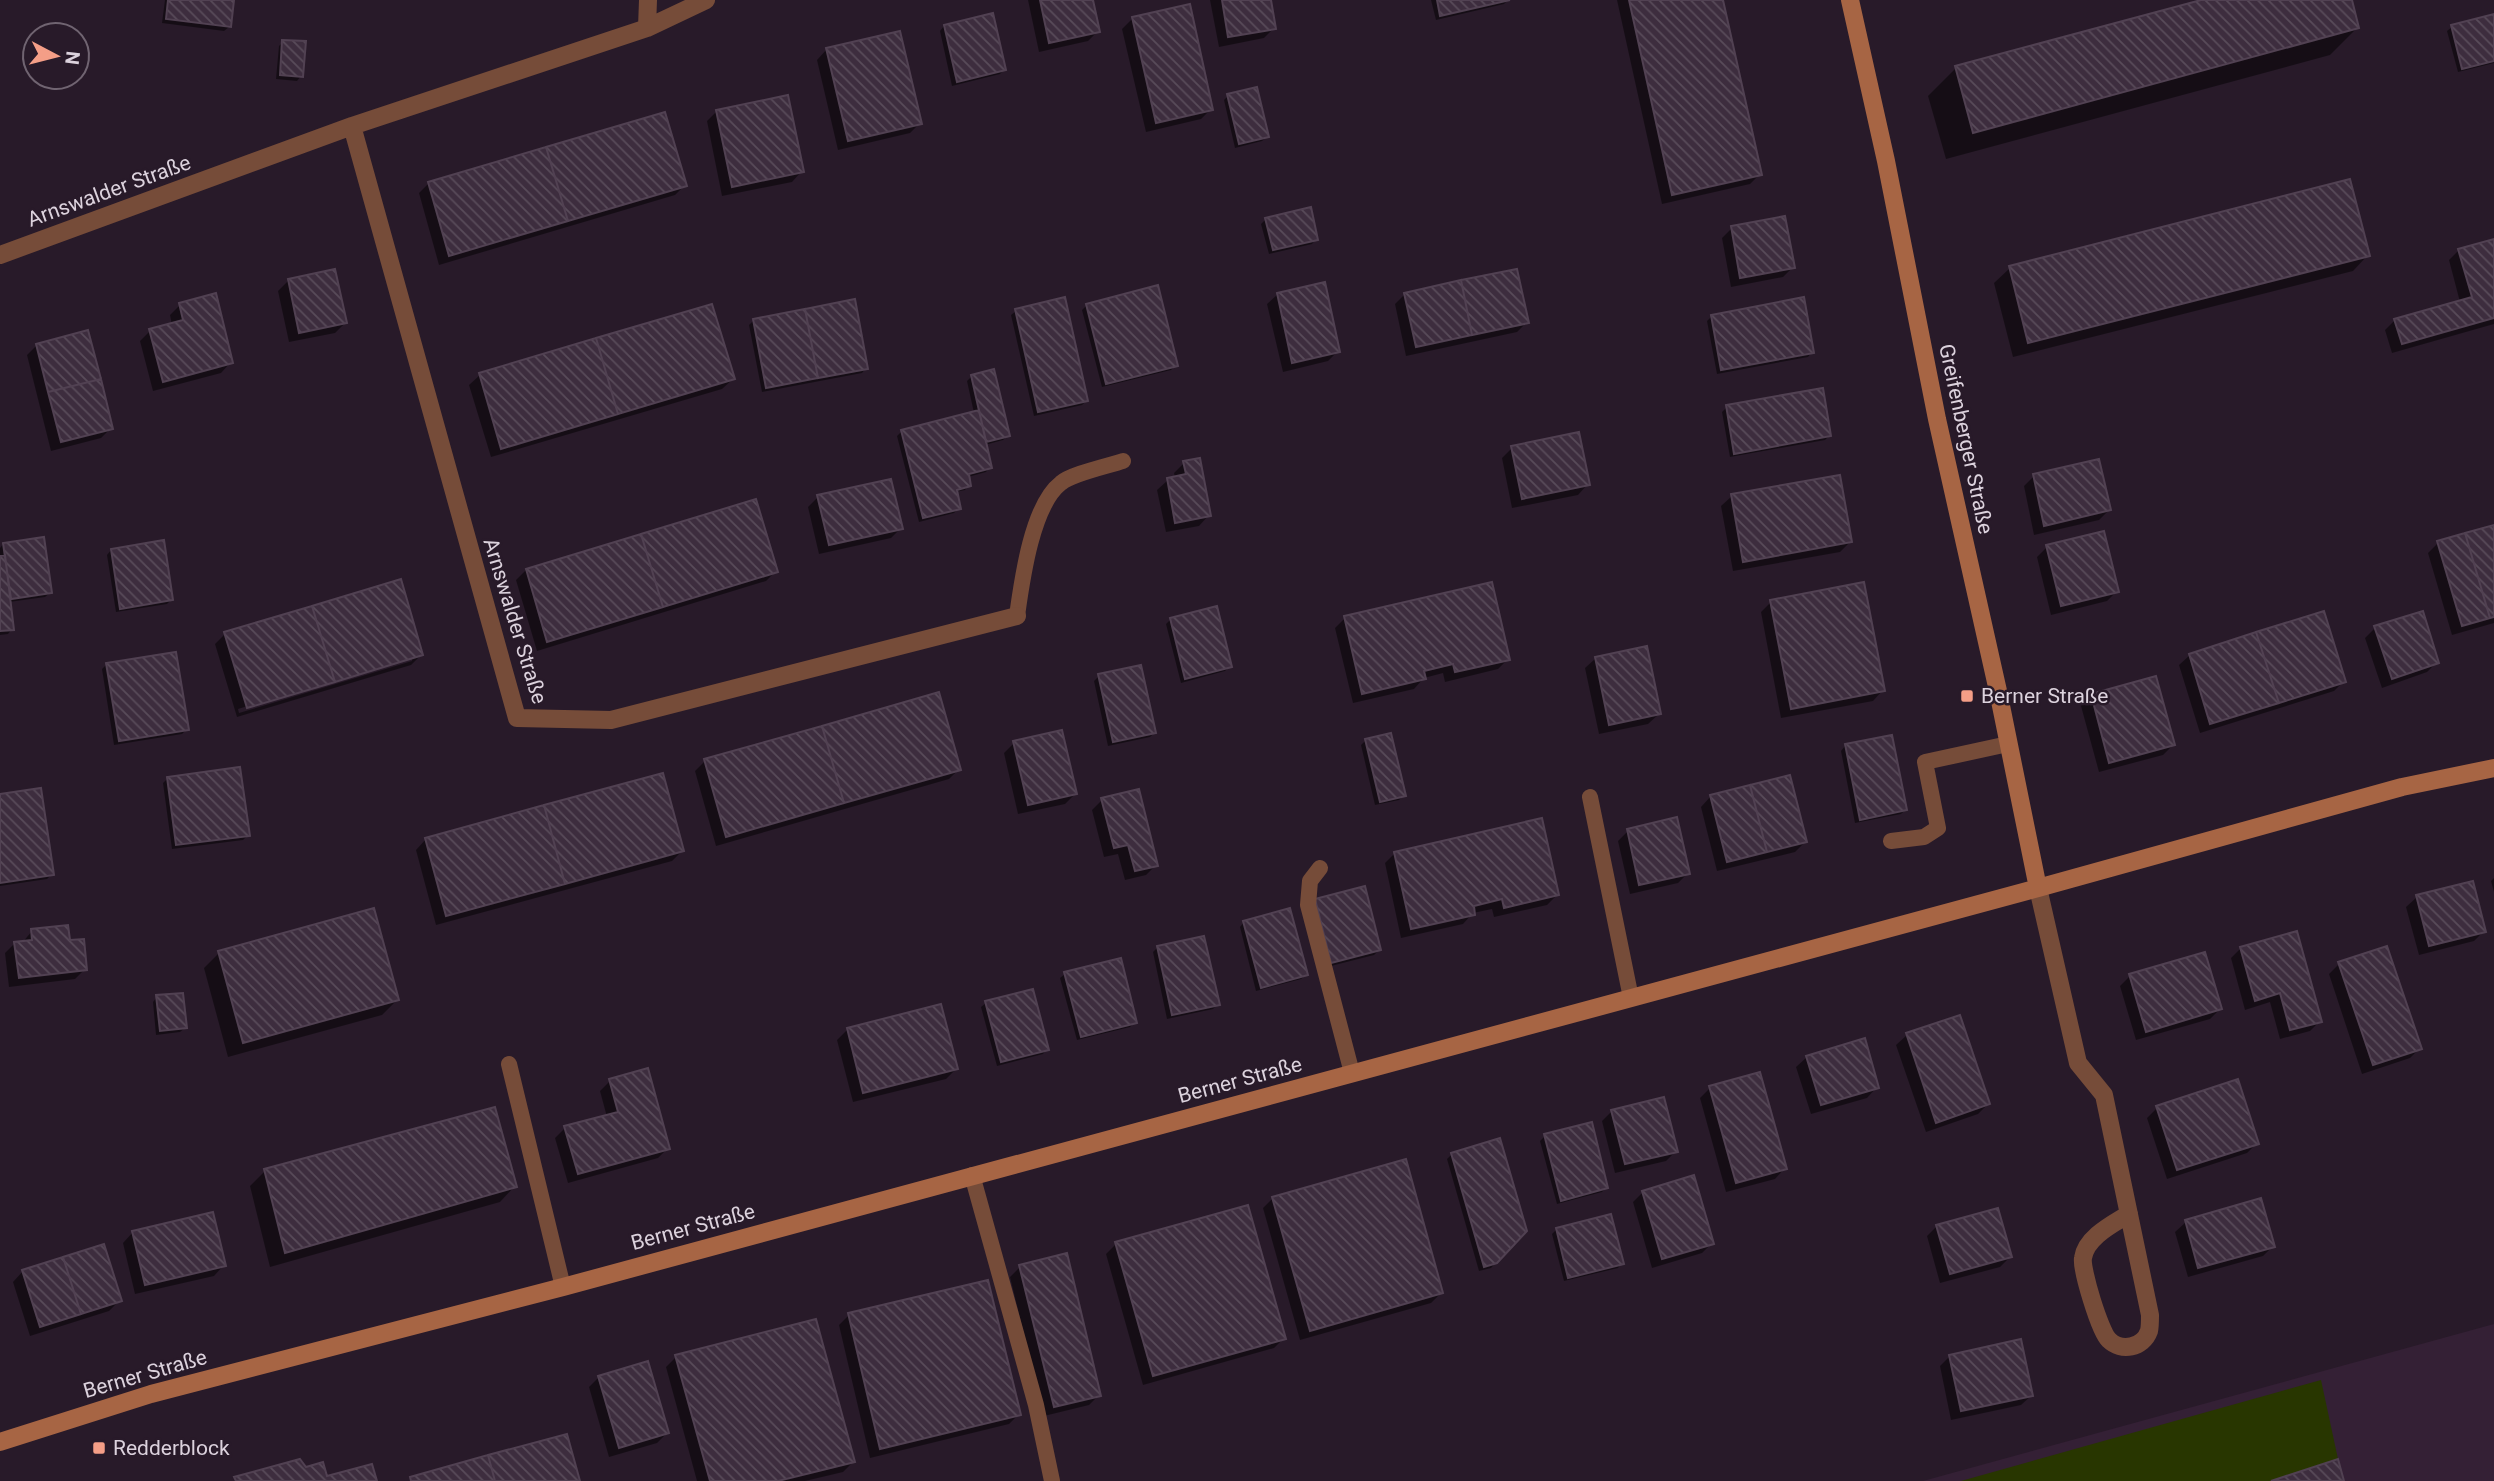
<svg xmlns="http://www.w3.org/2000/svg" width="2494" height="1481" font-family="Roboto,sans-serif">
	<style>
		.built { fill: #342035 }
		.grass { fill: #283600 }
		.shadow { fill: #0007; fill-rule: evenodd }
		.building { fill: url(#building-back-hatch); stroke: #514152; stroke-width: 2 }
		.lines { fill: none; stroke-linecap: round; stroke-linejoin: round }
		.lane { stroke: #764c39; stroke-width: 16 }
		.street { stroke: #764c39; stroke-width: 18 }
		.secondary { stroke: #a76544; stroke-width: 18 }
		.poi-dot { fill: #f49e87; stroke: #281a29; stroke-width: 2.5 }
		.labels { text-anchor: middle; stroke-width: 5; stroke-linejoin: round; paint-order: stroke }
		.street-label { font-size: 21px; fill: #dcd2dd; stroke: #281a29 }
		.poi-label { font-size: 21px; fill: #dcd2dd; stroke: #281a29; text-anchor: start }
	</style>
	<defs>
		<pattern id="building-back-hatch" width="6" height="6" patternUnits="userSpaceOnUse" patternTransform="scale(1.75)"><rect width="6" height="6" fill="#3d2d3e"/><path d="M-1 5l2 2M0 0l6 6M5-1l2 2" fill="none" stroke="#584b59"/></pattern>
	</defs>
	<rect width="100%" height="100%" fill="#281a29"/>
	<path class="built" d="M2494 1324V1481H1923Z"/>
	<path class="grass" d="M2321 1380 2338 1459 2271 1481H1961Z"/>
	<path class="shadow" d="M165 0H232L229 27 224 31 162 23Z
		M1028 0H1091L1098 31 1088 41 1039 52Z
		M1210 0H1269L1274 28 1264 38 1219 47Z
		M1431 0H1508L1504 4 1436 20Z
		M1617 0H1722L1760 174 1750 184 1662 204Z
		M2208 0H2350L2357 28 2330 55 1946 159 1928 96 1956 68Z
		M1189 6 1211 109 1201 119 1146 132 1122 29 1132 19Z
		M2494 16V63L2458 72 2447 31 2452 27Z
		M944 26 1004 70 1000 74 952 86 940 31Z
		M283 42 301 76 297 81 276 79 279 46Z
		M827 49 920 123 910 133 838 150 817 60Z
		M1228 96 1267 137 1262 141 1235 148 1224 100Z
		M717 111 802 171 792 182 722 196 707 121Z
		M429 183 685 185 675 195 439 265 419 193Z
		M1266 219 1316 239 1312 244 1269 254 1261 224Z
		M1732 228 1793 267 1783 277 1731 287 1722 238Z
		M2494 241V324L2392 353 2385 330 2395 320 2460 302 2449 260 2459 250Z
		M2368 255 2353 271 2013 357 1994 283 2010 268Z
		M288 281 345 323 335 333 289 342 278 291Z
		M1278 294 1338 351 1328 361 1283 372 1267 304Z
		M1405 294 1527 322 1517 332 1406 356 1395 304Z
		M180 305 231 362 221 373 153 391 140 341 150 331 172 325 170 315Z
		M1087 305 1176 365 1171 370 1102 387 1082 310Z
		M1016 311 1087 400 1082 405 1034 416 1011 315Z
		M1712 316 1812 352 1808 357 1717 374 1707 321Z
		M754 320 866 368 862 373 762 392 749 325Z
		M37 345 111 428 101 438 51 451 27 355Z
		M480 375 733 379 722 389 491 457 469 385Z
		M972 376 1008 436 1003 440 985 445 990 467 986 472 968 477 969 485 965 490 955 492 959 508 954 513 919 522 897 436 902 431 974 413 967 381Z
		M1727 407 1829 436 1825 440 1730 457 1722 412Z
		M1512 448 1588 484 1578 495 1512 508 1502 458Z
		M1184 463 1209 515 1199 526 1166 532 1157 490 1168 480 1175 478 1174 473Z
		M2034 476 2109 510 2099 520 2034 535 2024 486Z
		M1732 496 1850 542 1840 552 1733 571 1721 506Z
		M818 497 901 528 891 538 819 554 808 507Z
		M2494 527V623L2452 635 2428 553 2438 543Z
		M3 544 50 593 45 597 9 602 12 629 8 634 0 635V548Z
		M2047 547 2117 591 2107 601 2051 615 2037 557Z
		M111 550 171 600 167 604 116 612 107 555Z
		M526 570 776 571 766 581 537 651 516 580Z
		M1771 602 1883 690 1873 701 1781 718 1761 612Z
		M1345 618 1508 659 1498 669 1445 682 1443 673 1424 678 1414 689 1353 703 1335 628Z
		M1171 619 1230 666 1225 671 1181 683 1166 624Z
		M2375 628 2437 662 2427 672 2382 688 2365 638Z
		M225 634 421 655 411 665 237 717 215 644ZM412 657V661L239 713 238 709Z
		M2190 655 2344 681 2334 691 2200 733 2179 665Z
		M1596 658 1659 714 1648 724 1599 734 1585 668Z
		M107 664 187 729 182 734 114 745 102 669Z
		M1099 676 1155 732 1150 737 1108 746 1094 681Z
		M2091 695 2173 745 2163 755 2099 772 2081 706Z
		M1366 740 1404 795 1399 800 1375 805 1361 745Z
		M1014 743 1075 794 1065 804 1018 814 1004 753Z
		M1845 746 1905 810 1901 814 1855 823 1841 751Z
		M705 761 959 769 949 779 716 846 695 771Z
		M168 778 248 835 243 840 172 849 163 783Z
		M0 796 52 874 47 879 0 886Z
		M1711 796 1805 842 1795 852 1717 871 1701 807Z
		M1102 800 1156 865 1146 875 1125 880 1118 854 1104 857 1092 810Z
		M1628 831 1688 873 1678 883 1630 894 1618 841Z
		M426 839 682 851 672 861 436 925 416 850Z
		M1395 853 1557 895 1547 905 1494 917 1492 909 1473 913 1463 924 1401 938 1385 863Z
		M2494 878V892L2491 881Z
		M2417 897 2484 931 2474 941 2419 955 2406 907Z
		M1316 901 1379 950 1374 955 1327 967 1311 905Z
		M1244 922 1306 975 1301 979 1256 991 1240 927Z
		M32 931 68 942 85 969 75 979 9 987 5 953 15 943H22Z
		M1157 948 1218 1004 1213 1009 1167 1019 1153 952Z
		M2241 948 2320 1021 2310 1031 2280 1039 2270 1002 2245 1010 2231 958Z
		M219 953 397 1000 382 1015 228 1057 204 968Z
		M2339 964 2420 1048 2410 1058 2362 1074 2329 974Z
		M1065 974 1135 1022 1130 1027 1077 1040 1060 978Z
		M2130 976 2220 1009 2210 1019 2136 1040 2120 986Z
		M157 997 185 1028 180 1032 156 1035 153 1002Z
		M986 1003 1047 1049 1043 1054 997 1066 981 1007Z
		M1959 1017 1988 1104 1978 1114 1926 1132 1896 1045 1907 1035Z
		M848 1029 956 1069 946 1079 853 1102 837 1040Z
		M1807 1057 1877 1087 1867 1098 1811 1114 1796 1067Z
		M610 1081 668 1148 658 1158 568 1183 555 1138 565 1128 607 1117 600 1091Z
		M1710 1088 1785 1168 1775 1179 1726 1192 1700 1098Z
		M2157 1108 2257 1143 2247 1153 2167 1179 2147 1118Z
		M1612 1111 1676 1151 1666 1161 1615 1173 1602 1121Z
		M1545 1136 1606 1188 1602 1192 1557 1204 1540 1141Z
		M1452 1154 1525 1230 1491 1268 1479 1271 1447 1159Z
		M265 1171 515 1186 500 1202 270 1267 250 1186Z
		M1643 1192 1712 1243 1702 1253 1652 1268 1633 1202Z
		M1273 1198 1441 1293 1431 1303 1300 1340 1263 1208Z
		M2186 1222 2273 1246 2263 1256 2188 1277 2175 1232Z
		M1937 1226 2010 1257 2000 1267 1940 1283 1927 1236Z
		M1556 1230 1622 1263 1618 1268 1564 1281 1552 1234Z
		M133 1232 224 1265 214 1276 135 1294 123 1243Z
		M1116 1244 1284 1338 1274 1348 1143 1385 1106 1254Z
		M1020 1267 1099 1395 1089 1405 1044 1416 1010 1277Z
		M23 1271 120 1300 109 1311 30 1336 13 1282Z
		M849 1315 1019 1414 1009 1424 870 1458 839 1325Z
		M1950 1356 2032 1395 2021 1405 1951 1420 1940 1366Z
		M676 1357 853 1462 843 1472 805 1481H697L666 1367Z
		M599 1377 667 1433 657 1443 609 1457 589 1387Z"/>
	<path class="building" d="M168 0H234L231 27 166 19Z
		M1040 0H1093L1100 32 1049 43Z
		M1222 0H1271L1276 29 1228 37Z
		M1437 0H1510L1440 16Z
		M1629 0H1723L1762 175 1672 195Z
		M2201 0H2352L2359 28 1973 133 1955 66Z
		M1190 4 1213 110 1156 123 1132 17Z
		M993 13 1006 70 957 82 944 25Z
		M2494 14V61L2462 69 2451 25Z
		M900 31 922 124 848 141 826 48Z
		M282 40 306 41 303 77 280 75Z
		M1257 87 1269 137 1239 144 1227 94Z
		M788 95 804 172 732 187 716 110Z
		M665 112 687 186 568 221 546 147Z
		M546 147 568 221 449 256 428 182Z
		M2350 179 2370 256 2028 343 2009 266Z
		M1311 207 1318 240 1273 250 1265 218Z
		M1785 216 1795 268 1740 278 1731 226Z
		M2494 239V318L2402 344 2394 319 2472 297 2458 249Z
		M335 269 347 323 299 333 288 279Z
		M1517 269 1529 323 1472 335 1461 280Z
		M1461 280 1472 335 1416 347 1404 293Z
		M1325 282 1340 352 1292 363 1277 293Z
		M1158 285 1178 366 1106 384 1086 304Z
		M216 293 233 363 163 382 149 329 183 320 179 303Z
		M1065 297 1088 401 1038 412 1015 309Z
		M1804 297 1814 353 1721 370 1711 315Z
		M855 299 868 369 818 378 805 309Z
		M712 304 735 379 618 414 596 338Z
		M805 309 818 378 766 388 753 319Z
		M88 330 101 379 48 392 36 344Z
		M596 338 618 414 501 449 479 373Z
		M994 369 1010 436 986 442 971 375Z
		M101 379 113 429 61 442 48 392Z
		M1823 388 1831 436 1734 454 1726 405Z
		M979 410 992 468 969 474 971 486 957 490 961 509 923 518 901 430Z
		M1579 432 1590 485 1522 499 1511 446Z
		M1200 458 1211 516 1175 523 1167 478 1186 474 1183 461Z
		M2099 459 2111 510 2044 526 2033 474Z
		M1840 475 1852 542 1743 562 1731 494Z
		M891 479 903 529 829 545 817 495Z
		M756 499 778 572 663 607 641 534Z
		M2494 525V617L2490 618 2465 533Z
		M2104 531 2119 592 2061 606 2046 545Z
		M2465 533 2490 618 2462 626 2437 541Z
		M641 534 663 607 547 642 526 569Z
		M44 537 52 593 11 599 3 543Z
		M164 540 173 600 120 609 111 549Z
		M5 555 14 630 0 631V556Z
		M401 579 423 655 335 682 312 606Z
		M1492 582 1510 660 1455 672 1453 664 1424 671 1426 679 1362 694 1344 616Z
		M1864 582 1885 691 1791 709 1770 600Z
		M312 606 335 682 247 708 224 632Z
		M1217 606 1232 667 1185 679 1170 618Z
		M2324 611 2346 682 2279 703 2256 632Z
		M2423 611 2439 663 2392 679 2374 626Z
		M2256 632 2279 703 2210 724 2189 654Z
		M1647 646 1661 714 1609 725 1595 657Z
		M176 652 189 730 119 741 106 663Z
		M1141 665 1156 733 1113 742 1098 674Z
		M2156 676 2175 745 2109 763 2091 694Z
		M939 692 961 770 844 803 822 726Z
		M822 726 844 803 726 837 704 759Z
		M1062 730 1077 794 1028 805 1013 741Z
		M1391 733 1406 796 1380 802 1365 739Z
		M1892 735 1907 810 1860 820 1845 744Z
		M240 767 250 836 176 845 167 777Z
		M663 773 684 851 565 884 544 805Z
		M1790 775 1807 842 1767 852 1750 785Z
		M1750 785 1767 852 1727 862 1710 795Z
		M41 788 54 875 0 883V794Z
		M1139 789 1158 866 1135 871 1128 845 1114 848 1101 798Z
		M544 805 565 884 446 916 425 838Z
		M1677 817 1690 874 1639 885 1627 829Z
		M1542 818 1559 895 1504 908 1502 899 1474 906 1475 915 1411 929 1394 852Z
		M2473 881 2486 932 2429 946 2416 895Z
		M1365 886 1381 950 1331 963 1315 899Z
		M374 908 399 1000 243 1043 218 951Z
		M1290 908 1308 975 1261 988 1243 921Z
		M68 925 70 940 84 939 87 970 19 978 14 942 32 940 31 929Z
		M2297 931 2322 1022 2290 1030 2280 993 2255 1001 2240 947Z
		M1204 936 1220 1005 1172 1015 1157 946Z
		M2387 946 2422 1049 2373 1065 2338 962Z
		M2205 952 2222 1009 2146 1032 2129 974Z
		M1121 958 1137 1023 1081 1037 1064 972Z
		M1033 989 1049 1050 1001 1062 985 1001Z
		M183 993 187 1028 160 1031 156 995Z
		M941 1004 958 1069 863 1093 847 1028Z
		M1960 1015 1990 1104 1936 1123 1906 1033Z
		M1865 1038 1879 1088 1821 1105 1806 1056Z
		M648 1068 670 1149 578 1174 564 1126 618 1112 609 1079Z
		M1760 1072 1787 1169 1736 1183 1709 1086Z
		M2238 1079 2259 1144 2177 1170 2156 1106Z
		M1664 1097 1678 1152 1625 1164 1611 1110Z
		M495 1107 517 1187 285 1253 264 1169Z
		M1592 1122 1608 1188 1561 1201 1544 1134Z
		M1500 1138 1527 1231 1497 1263 1484 1267 1451 1153Z
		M1406 1159 1443 1293 1310 1331 1272 1197Z
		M1694 1175 1714 1244 1662 1259 1642 1191Z
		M2261 1198 2275 1247 2198 1268 2185 1220Z
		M1248 1205 1286 1339 1153 1376 1115 1242Z
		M1998 1208 2012 1257 1950 1274 1936 1225Z
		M213 1212 226 1266 145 1285 132 1231Z
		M1611 1214 1624 1264 1568 1278 1556 1228Z
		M104 1244 122 1301 81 1314 63 1257Z
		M1067 1253 1101 1396 1054 1407 1019 1265Z
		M63 1257 81 1314 40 1327 22 1270Z
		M988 1280 1021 1415 880 1449 848 1313Z
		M816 1319 855 1462 778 1481H710L675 1355Z
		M2021 1339 2033 1396 1961 1411 1949 1355Z
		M648 1361 669 1433 619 1448 598 1376Z
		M567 1434 580 1481H495L488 1455Z
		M488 1455 495 1481H411L410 1477Z
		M300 1459 306 1467 323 1462 327 1476 372 1464 377 1481H236L234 1477Z
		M2338 1459 2344 1481H2271Z"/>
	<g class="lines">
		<path class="lane" d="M1017 616C1022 580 1032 505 1061 483 1071 474 1108 466 1123 461
			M1590 797 1631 998
			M1891 841 1924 837 1938 828 1925 762 2008 744
			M1320 868 1310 881 1308 905 1352 1073
			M509 1064 563 1287
			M972 1175 1036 1405 1052 1481"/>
		<path class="street" d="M647 28 648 0
			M352 126 517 718 611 720 1017 616
			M0 255 352 126 647 28 706 0
			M2038 888 2078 1063 2104 1095 2150 1315C2150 1320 2150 1327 2149 1331 2143 1348 2121 1352 2109 1340 2100 1332 2081 1269 2083 1258 2086 1237 2113 1224 2129 1214"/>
		<path class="secondary" d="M1850 0 1886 161 1937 419 1998 691 2038 888
			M0 1442 151 1394 563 1287 2038 888 2402 787 2494 768"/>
	</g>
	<g class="poi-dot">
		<rect x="1960" y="689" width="14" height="14" rx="3.5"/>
		<rect x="92" y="1441" width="14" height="14" rx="3.5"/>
	</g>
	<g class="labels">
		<g class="street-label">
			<text transform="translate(109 191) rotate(-20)" y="7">Arnswalder Straße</text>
			<text transform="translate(1966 439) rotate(78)" y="7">Greifenberger Straße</text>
			<text transform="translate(515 621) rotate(73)" y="7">Arnswalder Straße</text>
			<text transform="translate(1240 1080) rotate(-15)" y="7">Berner Straße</text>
			<text transform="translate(693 1227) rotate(-15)" y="7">Berner Straße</text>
			<text transform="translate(145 1374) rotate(-16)" y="7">Berner Straße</text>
		</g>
		<g class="poi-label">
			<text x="1981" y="703">Berner Straße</text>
			<text x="113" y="1455">Redderblock</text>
		</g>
	</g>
	<g transform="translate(56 56) rotate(97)"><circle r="33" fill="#281a29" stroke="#706471" stroke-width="2"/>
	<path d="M0-5L12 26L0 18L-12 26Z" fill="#f49e87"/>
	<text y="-10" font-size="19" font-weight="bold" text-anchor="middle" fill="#dcd2dd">N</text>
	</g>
</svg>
